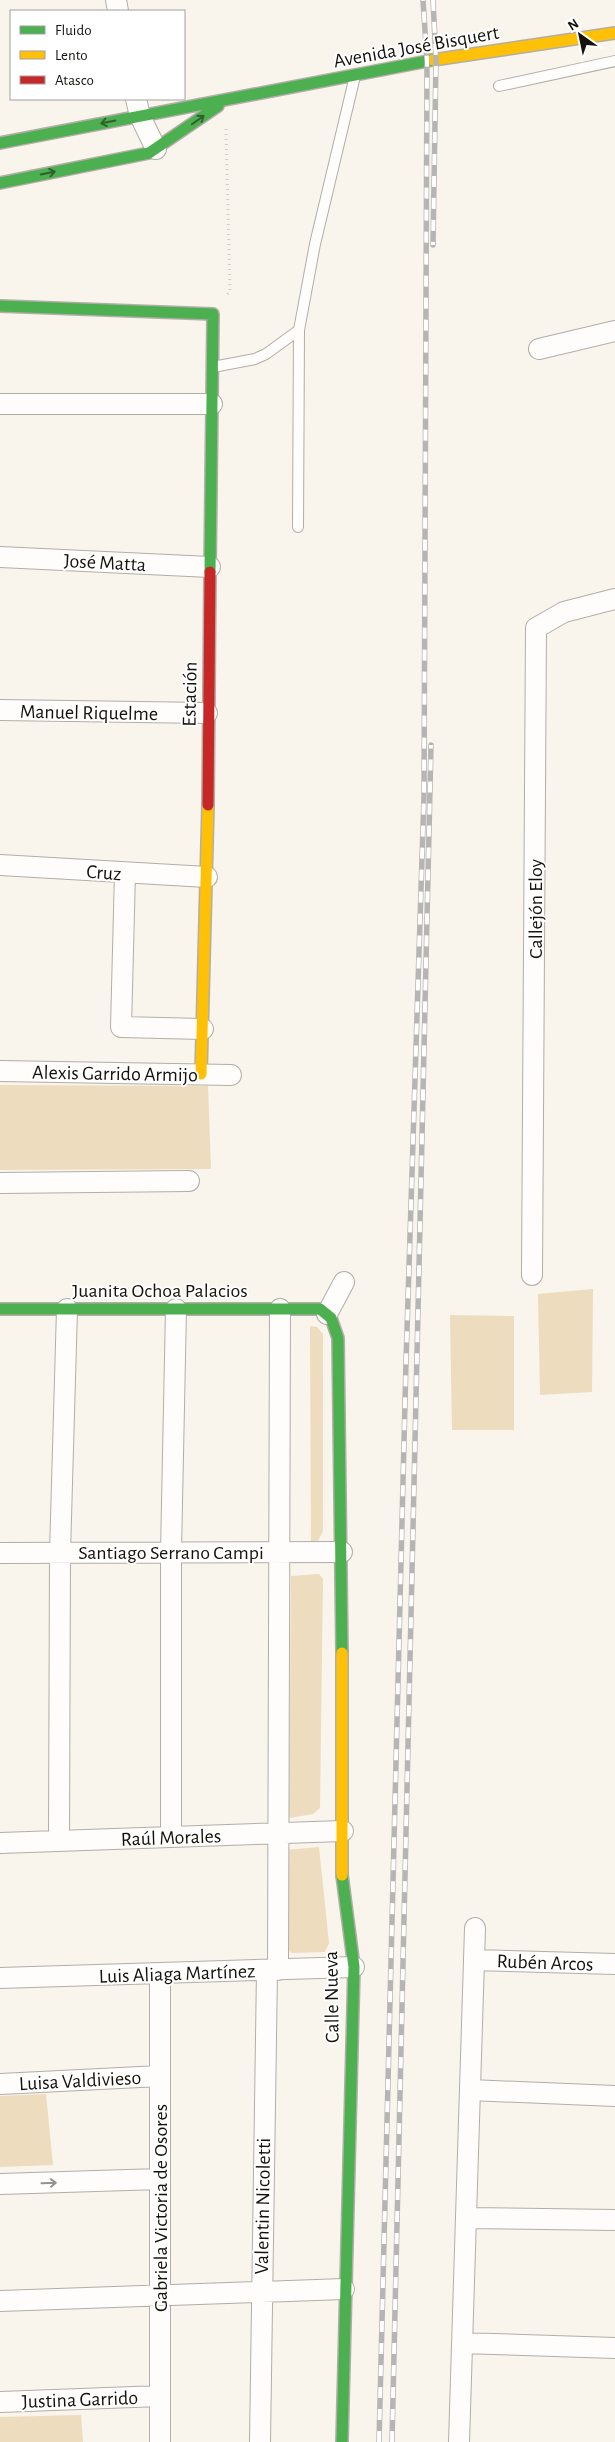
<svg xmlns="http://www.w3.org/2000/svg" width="615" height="2442" font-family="'Alegreya Sans',sans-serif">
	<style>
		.green { fill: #eddcbe }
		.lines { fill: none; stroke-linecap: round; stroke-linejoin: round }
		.lane-casing { stroke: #b2aea7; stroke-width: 12 }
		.street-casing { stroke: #b2aea7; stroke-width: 22 }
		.fast-casing { stroke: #b2aea7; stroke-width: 14 }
		.slow-casing { stroke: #b2aea7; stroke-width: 14 }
		.jam-casing { stroke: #b2aea7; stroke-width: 14 }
		.path { stroke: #d0cfcd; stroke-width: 3; stroke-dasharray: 1 4; stroke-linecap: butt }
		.lane { stroke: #fefdfc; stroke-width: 10 }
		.street { stroke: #fefdfc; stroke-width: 20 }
		.fast { stroke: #4caf50; stroke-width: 11 }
		.slow { stroke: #ffc107; stroke-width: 11 }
		.jam { stroke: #c62828; stroke-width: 11 }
		.rail-casing { stroke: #b7b5b3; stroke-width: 5.5 }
		.rail { stroke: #fff; stroke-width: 4; stroke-dasharray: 11; stroke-linecap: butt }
		.oneway { stroke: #30602e }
		.oneway2 { stroke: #959390 }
		.labels { text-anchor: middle; stroke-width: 4; stroke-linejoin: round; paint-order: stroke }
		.street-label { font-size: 20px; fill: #15120c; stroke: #fff }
	</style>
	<rect width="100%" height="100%" fill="#f9f4ec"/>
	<path class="green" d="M0 1085 208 1086 211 1169 0 1170Z
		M593 1289 592 1392 540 1395 538 1294Z
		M450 1315 514 1316V1430H452Z
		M310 1326 317 1327 323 1334V1531L318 1541 311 1543Z
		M319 1574 323 1579 320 1808 313 1814 289 1818 291 1576Z
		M319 1847 329 1943 325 1952 292 1953 286 1948V1850Z
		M46 2094 53 2165 0 2167V2096Z
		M81 2415 83 2442H0V2417Z"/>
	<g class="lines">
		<defs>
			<path id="lane" d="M499 86 615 61
				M213 367 255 359 266 354 299 330
				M298 527 299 330 315 244 355 76"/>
			<path id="street" d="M116 0 118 11
				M136 99 140 116 156 149
				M539 349 615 331
				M0 404H212
				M0 557 210 567
				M0 710 207 713
				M0 865 207 877
				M125 873 121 1027 203 1029
				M0 1071 231 1075
				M0 1183 189 1181
				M532 1275 536 628 564 612 615 599
				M327 1314 344 1282
				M0 1553 342 1552
				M171 1837V1552L176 1309
				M59 1841 60 1553 67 1309
				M0 1843 343 1831
				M475 1960 615 1964
				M278 1970 280 1309
				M160 1973V2442
				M0 1978 354 1967
				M0 2084 160 2076
				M470 2090 615 2096
				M0 2184 160 2179
				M466 2218 615 2220
				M0 2301 344 2289
				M462 2343 615 2348
				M0 2402 160 2396
				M260 2442 267 1970
				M459 2442 475 1928"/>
			<path id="fast" d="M0 143 433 60
				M0 183 149 153 218 106
				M0 306 213 314 210 572
				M0 1309H320L331 1318 338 1338 342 1653
				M342 1875 354 1967 342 2442"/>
			<path id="slow" d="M433 60 615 33
				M201 1074 208 805
				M342 1653V1875"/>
			<path id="jam" d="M208 805 210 572"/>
		</defs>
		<use href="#lane" class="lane-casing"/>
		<use href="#street" class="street-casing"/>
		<use href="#fast" class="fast-casing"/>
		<use href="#slow" class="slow-casing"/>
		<use href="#jam" class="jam-casing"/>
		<path class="path" d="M226 129 230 291 226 296"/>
		<use href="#lane" class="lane"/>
		<use href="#street" class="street"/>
		<use href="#fast" class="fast"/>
		<use href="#slow" class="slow"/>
		<use href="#jam" class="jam"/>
		<defs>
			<path id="rail" d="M433 0 436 60 433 245
				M379 2442 406 1362 424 795 427 61 423 0
				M392 2442 431 745"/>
		</defs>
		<use href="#rail" class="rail-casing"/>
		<use href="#rail" class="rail"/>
	</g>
	<defs><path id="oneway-shaft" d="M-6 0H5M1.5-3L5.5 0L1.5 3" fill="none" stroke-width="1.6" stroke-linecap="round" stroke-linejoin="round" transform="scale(1.25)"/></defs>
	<g class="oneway">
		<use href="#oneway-shaft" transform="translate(198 120) rotate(-35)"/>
		<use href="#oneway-shaft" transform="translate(108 122) rotate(169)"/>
		<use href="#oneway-shaft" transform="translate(48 173) rotate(-11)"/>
	</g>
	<use class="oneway2" href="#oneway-shaft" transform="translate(49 2183) rotate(-2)"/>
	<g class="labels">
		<g class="street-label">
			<text transform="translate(416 46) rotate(-10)" y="7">Avenida José Bisquert</text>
			<text transform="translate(105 562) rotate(3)" y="7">José Matta</text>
			<text transform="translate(189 694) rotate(-89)" y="7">Estación</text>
			<text transform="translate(89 712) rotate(1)" y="7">Manuel Riquelme</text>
			<text transform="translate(104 872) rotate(4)" y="7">Cruz</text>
			<text transform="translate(535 909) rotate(-90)" y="7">Callejón Eloy</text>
			<text transform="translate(115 1073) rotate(1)" y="7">Alexis Garrido Armijo</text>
			<text x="160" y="1297">Juanita Ochoa Palacios</text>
			<text x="171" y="1559">Santiago Serrano Campi</text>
			<text transform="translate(171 1837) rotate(-2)" y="7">Raúl Morales</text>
			<text transform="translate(545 1962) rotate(2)" y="7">Rubén Arcos</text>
			<text transform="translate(177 1973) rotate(-2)" y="7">Luis Aliaga Martínez</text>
			<text transform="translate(331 1997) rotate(-91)" y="7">Calle Nueva</text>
			<text transform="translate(80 2080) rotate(-3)" y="7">Luisa Valdivieso</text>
			<text transform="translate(262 2206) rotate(-89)" y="7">Valentin Nicoletti</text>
			<text transform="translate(160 2208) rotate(-90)" y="7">Gabriela Victoria de Osores</text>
			<text transform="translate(80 2399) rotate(-2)" y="7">Justina Garrido</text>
		</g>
	</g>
	<rect x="10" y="10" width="175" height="90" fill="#ffffff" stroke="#a1a09e"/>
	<rect x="20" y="26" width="25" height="8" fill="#4caf50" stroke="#a1a09e"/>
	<text x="55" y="35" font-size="15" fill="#15120c">Fluido</text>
	<rect x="20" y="51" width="25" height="8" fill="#ffc107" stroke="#a1a09e"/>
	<text x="55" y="60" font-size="15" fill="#15120c">Lento</text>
	<rect x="20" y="76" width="25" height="8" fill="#c62828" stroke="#a1a09e"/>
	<text x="55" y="85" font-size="15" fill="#15120c">Atasco</text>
	<g transform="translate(580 35) rotate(327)" stroke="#ffffff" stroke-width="4" paint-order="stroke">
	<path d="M0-4L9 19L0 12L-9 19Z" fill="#15120c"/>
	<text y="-8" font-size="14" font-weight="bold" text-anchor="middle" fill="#15120c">N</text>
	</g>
</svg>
